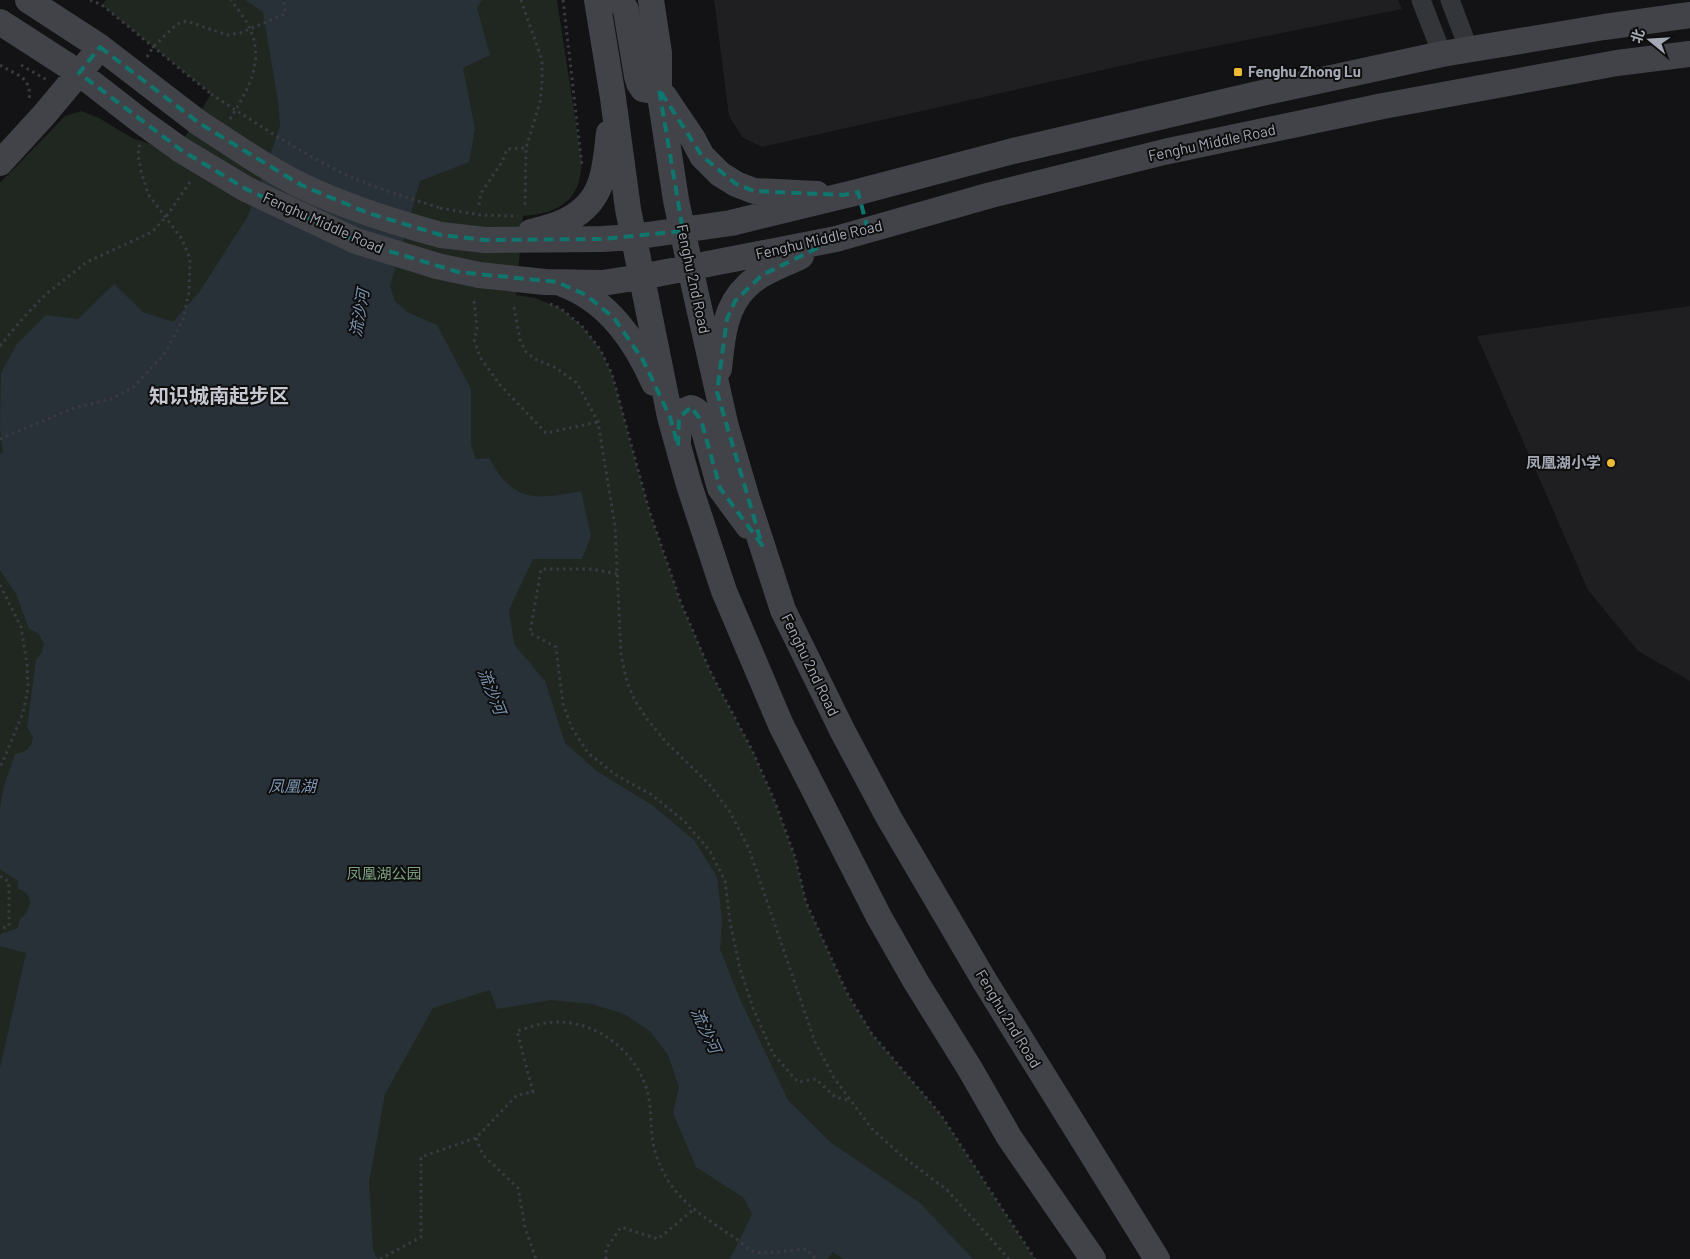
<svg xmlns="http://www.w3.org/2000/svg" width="1690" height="1259" font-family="Barlow,'Noto Sans SC',sans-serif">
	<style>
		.built { fill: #1f1f21 }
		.green { fill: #1f2720 }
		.water { fill: #293138 }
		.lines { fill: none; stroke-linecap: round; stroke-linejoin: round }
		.path { stroke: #3a3b40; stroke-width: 3; stroke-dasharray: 2.5 4; stroke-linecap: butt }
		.street { stroke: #343539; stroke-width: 19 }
		.secondary { stroke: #424349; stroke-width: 26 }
		.path-bridge { stroke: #3a3b40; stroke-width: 3; stroke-dasharray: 2.5 4; stroke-linecap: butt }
		.secondary-bridge { stroke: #424349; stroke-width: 26 }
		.marked { fill: none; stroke: #0f766e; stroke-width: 4; stroke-dasharray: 10 6; stroke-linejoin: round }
		.poi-dot { fill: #eeba32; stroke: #0e0e0f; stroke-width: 2 }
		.labels { text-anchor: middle; stroke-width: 4; stroke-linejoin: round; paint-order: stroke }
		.poi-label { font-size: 15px; font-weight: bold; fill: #a5a9b5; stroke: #0e0e0f; text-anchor: start }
		.street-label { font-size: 15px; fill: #a5a9b5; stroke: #0e0e0f }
		.park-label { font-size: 15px; fill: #7ca080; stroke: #0e0e0f }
		.water-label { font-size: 16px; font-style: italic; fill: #7c94b0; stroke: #0e0e0f }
		.district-label { font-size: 20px; font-weight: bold; fill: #c6c8d1; stroke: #0e0e0f }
	</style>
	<rect width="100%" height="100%" fill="#131315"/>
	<path class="built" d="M714 0H1398L1402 9 1156 58 762 147 742 137 729 116Z
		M1690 306V681L1638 651 1588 590 1477 336Z"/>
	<path class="green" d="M106 0H557L582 163C581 170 580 180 577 187 567 209 546 214 523 216L516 295 535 298 560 308 581 325 600 349 612 374 649 510 681 603 710 671 752 750 775 802 795 857 806 902 847 993 872 1034 941 1115 1035 1259H0V183L65 116 81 111 99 118 132 138 176 152 211 94 102 5Z"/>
	<path class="water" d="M245 0H482L477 8 490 55 463 68 475 129 469 162 420 181 390 286 395 301 407 312 437 325 471 389V445L476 459 489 458C514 503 535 500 581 491L591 536 582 559H533L509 610 514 644 545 681 565 743 598 772 652 805 694 840 717 877 722 919 720 949 739 997 788 1100 830 1142 920 1203 973 1259H843L833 1252 827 1259H730L752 1214 744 1198 696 1167 673 1113 679 1087 668 1055 651 1032 624 1014 592 1004 551 1000 497 1009 490 990 433 1008 385 1094 369 1182 373 1249 377 1259H0V1068L26 953 0 946V934L18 928 20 919C31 910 36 894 18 889V881L0 869V808L4 786 15 754C27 752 31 748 33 737L27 727 36 660 42 652 44 644 38 633 29 629 16 594 0 570V454L3 453 0 428 1 373 17 344 46 315 78 319 114 284 143 312 173 322 200 291 248 216 280 127 278 101 263 12Z"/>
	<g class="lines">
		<path class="path" d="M90 0 102 5 211 94
			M521 0 542 60V82L540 102 526 148 525 205
			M563 0 582 166
			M147 57 153 47 177 24 187 21 227 35 240 33 285 14 284 0
			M0 65C17 76 32 76 29 100
			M21 65 47 80
			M230 119C247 91 265 63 250 29 246 19 237 9 231 0
			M479 205 481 193 502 162 507 149 526 148
			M440 208 480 215 518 216
			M474 301 477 329 474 339 480 357 500 385 546 433 598 422
			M550 304 560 308 581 325 600 349 612 374 649 510 681 603 710 671 752 750 775 802 795 857 806 902 847 993 872 1034 941 1115 1035 1259
			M514 307 520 340 526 352 535 359 556 368 577 383 598 422 615 526 621 655 627 682 635 701 647 719 667 743 709 784 730 812 749 849 815 1042 834 1078 872 1129 902 1156 947 1190 1009 1259
			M0 346 23 318 46 294 87 262 152 232 166 217 192 179
			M0 439 74 408 111 399 134 387 165 353 183 320 189 292 190 259 182 239 148 194 141 171 138 155 140 144
			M617 574 592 569H541L530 633 556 647 563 704 572 728 588 753 616 775 652 795 684 821 710 851 725 881 730 922 740 969 753 1008 773 1054 798 1082 816 1079 835 1097 851 1101
			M0 585 21 627 27 664 28 688 23 713 0 768
			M0 876 9 882V926L0 929
			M476 1138 483 1155 518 1188 525 1227 536 1259
			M380 1259 421 1237V1157L476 1138 517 1095 533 1092 517 1031C526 1029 536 1024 546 1023 589 1016 633 1047 646 1087 653 1107 649 1131 655 1151 668 1196 698 1213 735 1238 741 1242 750 1252 757 1252 769 1254 792 1250 806 1249L816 1259
			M606 1259V1249L621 1227 658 1239 693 1210"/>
		<path class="street" d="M1421 0 1442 54
			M1450 0 1469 50"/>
		<path class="secondary" d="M28 0 100 47 199 123
			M597 0 613 98 628 209 670 417 689 485 724 591 781 725 879 917 916 982 970 1069 1009 1137 1093 1259
			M620 0 626 10 637 76 639 83 643 89 648 90C655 83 656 76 657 67
			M651 0 659 53V89L676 200 695 290 726 427 747 499 783 610 843 732 889 818 984 980 1157 1259
			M0 22 79 73 142 122 181 150
			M664 96 693 139 702 156 720 174 736 184 754 191 817 194
			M0 163 43 116 90 60
			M531 232C541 229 552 227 561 223 604 204 604 174 609 133
			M441 235 485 240 602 239 633 237 731 223 858 192 1013 151 1271 91 1442 54 1604 27 1690 15
			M437 266 479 275 545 282 602 283 641 277 836 239 991 195 1164 152 1383 106 1617 63 1690 54
			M563 284C608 301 635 340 654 383
			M719 369C722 340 724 307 747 286 761 272 783 265 801 256
			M678 442 679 418 681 412 691 408C698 410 699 414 701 420L720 488 748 526"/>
		<path class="path-bridge" d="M211 94C256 123 300 153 349 176 378 189 409 198 440 208"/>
		<path class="secondary-bridge" d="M199 123C232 144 265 168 300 185 345 207 393 222 441 235
			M181 150 246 189 356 241 437 266"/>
	</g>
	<path class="marked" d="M100 47 199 123 301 185 368 213 441 235 485 240 602 239 683 231 659 89 702 156 736 184 754 191 843 195 858 192 868 230 836 239 762 275 735 301 727 319 717 392 762 545 720 488 701 420 691 407 679 418 678 446 670 417 643 360 614 318 586 295 557 282 458 272 356 241 246 189 181 150 79 73Z"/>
	<g class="poi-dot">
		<rect x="1233" y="67" width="10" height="10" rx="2.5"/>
		<circle cx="1611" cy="463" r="5"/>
	</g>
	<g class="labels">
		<g class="poi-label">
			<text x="1248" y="77">Fenghu Zhong Lu</text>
			<text x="1601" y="468" text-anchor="end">凤凰湖小学</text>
		</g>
		<g class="street-label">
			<text transform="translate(1212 143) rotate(-12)" y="5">Fenghu Middle Road</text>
			<text transform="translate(323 223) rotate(24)" y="5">Fenghu Middle Road</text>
			<text transform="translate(819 240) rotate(-13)" y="5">Fenghu Middle Road</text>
			<text transform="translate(693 279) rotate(78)" y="5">Fenghu 2nd Road</text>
			<text transform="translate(810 665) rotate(64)" y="5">Fenghu 2nd Road</text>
			<text transform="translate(1008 1019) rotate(59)" y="5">Fenghu 2nd Road</text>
		</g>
		<g class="park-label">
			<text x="384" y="879">凤凰湖公园</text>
		</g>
		<g class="water-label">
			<text transform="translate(359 313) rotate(-80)" y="6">流沙河</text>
			<text transform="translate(492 691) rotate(68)" y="6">流沙河</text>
			<text x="292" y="792">凤凰湖</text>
			<text transform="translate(706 1030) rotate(65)" y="6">流沙河</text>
		</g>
		<g class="district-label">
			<text x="219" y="403">知识城南起步区</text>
		</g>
	</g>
	<g transform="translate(1650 40) rotate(288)" stroke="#0e0e0f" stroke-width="4" paint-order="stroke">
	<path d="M0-4L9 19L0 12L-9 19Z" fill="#a5a9b5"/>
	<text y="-8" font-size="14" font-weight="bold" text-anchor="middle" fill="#a5a9b5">北</text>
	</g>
</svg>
